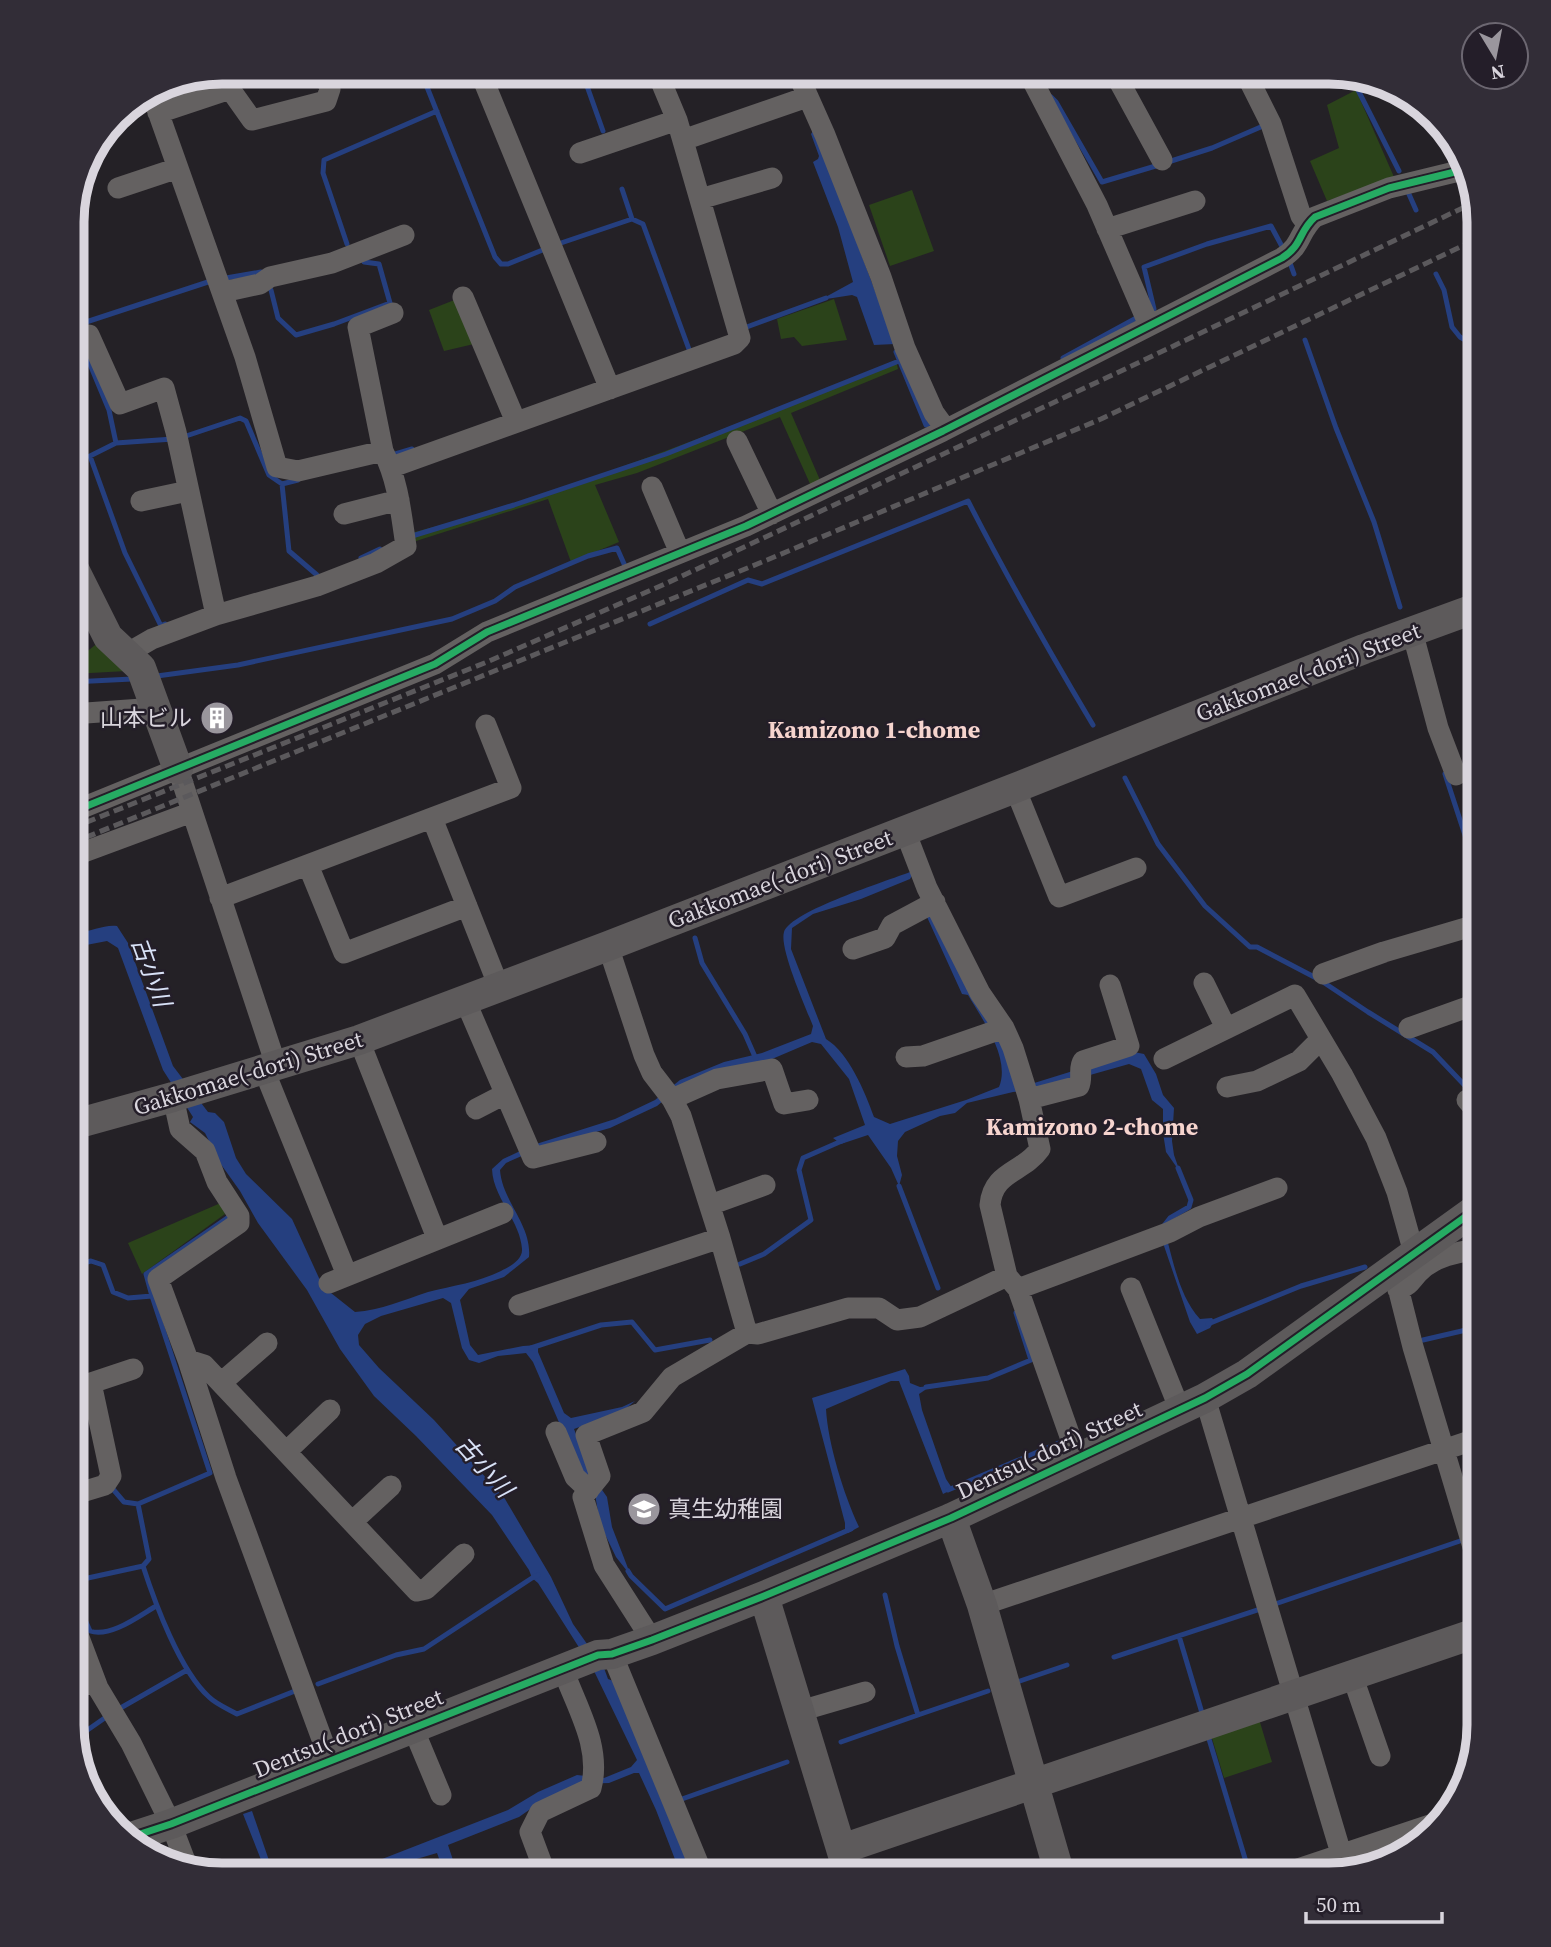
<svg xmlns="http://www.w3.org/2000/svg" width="1551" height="1947" font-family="'Source Serif 4','Noto Sans JP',serif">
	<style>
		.green { fill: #2b431a }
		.water { fill: #253f7f }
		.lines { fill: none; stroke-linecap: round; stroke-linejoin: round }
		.stream { stroke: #253f7f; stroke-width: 5 }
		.street { stroke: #646161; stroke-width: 21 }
		.secondary { stroke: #5d5a5b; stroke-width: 30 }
		.rail { stroke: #5b595c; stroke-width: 5; stroke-dasharray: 10 5; stroke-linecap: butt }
		.cycleway-casing { stroke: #241e29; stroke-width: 11 }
		.cycleway { stroke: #26ab63; stroke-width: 7 }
		.labels { text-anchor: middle; stroke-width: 5; stroke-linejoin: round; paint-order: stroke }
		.street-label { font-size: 23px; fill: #d9d5dd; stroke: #241e29 }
		.poi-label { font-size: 23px; fill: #d9d5dd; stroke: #241e29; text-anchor: end }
		.neighbourhood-label { font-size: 24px; font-weight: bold; fill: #f6d4ce; stroke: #241e29 }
		.water-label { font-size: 24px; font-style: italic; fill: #d8e2f7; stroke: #241e29 }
		.rim { fill: none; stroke: #d9d5dd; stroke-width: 9 }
	</style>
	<rect width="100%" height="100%" fill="#242126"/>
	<path class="green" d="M1356 90 1394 177 1327 201 1310 161 1339 148 1327 105Z
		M912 190 934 251 890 266 869 205Z
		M457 299 474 344 444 351 429 310Z
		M834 299 847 340 802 346 794 337 781 339 777 319Z
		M896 360 898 369 791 413 820 480 811 486 780 417 637 473 595 485 619 542 571 562 548 499 413 542 411 533C445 524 480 515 513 504 643 462 770 412 896 360Z
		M99 642 127 671 72 674V661H75Z
		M223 1202 225 1214 142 1274 128 1243Z
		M1259 1719 1272 1762 1224 1778 1211 1735Z"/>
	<path class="water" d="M813 131H815L895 344 874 345 857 297 852 295 820 300 853 282 838 227 813 162 818 159 819 156 811 134Z
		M910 872 913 874 910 879 861 899 813 914 792 928 791 949 826 1039C849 1053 865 1092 874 1117L890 1124 966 1100 999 1087C1011 1058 982 1019 968 995L962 994 927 917 930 912 1031 1084 1134 1052 1144 1054 1156 1074 1163 1095 1174 1108 1172 1141 1174 1155 1180 1172 1166 1152 1163 1133V1109L1152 1100 1141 1069 1129 1064 1037 1090 1013 1092 967 1103 955 1113 940 1116 905 1132 898 1141 897 1156 902 1175 899 1186 891 1168 868 1135 841 1144 833 1138 865 1125 849 1079 821 1044 812 1042 760 1064 682 1085 657 1106 610 1128 540 1148 506 1163 500 1170C502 1201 532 1225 529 1257L504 1277 469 1289 460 1300 470 1345 478 1355 523 1346 538 1345V1352L564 1413 571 1418 622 1407 635 1401 623 1411 574 1429 591 1474 607 1497 612 1527 631 1576 616 1557 600 1524 595 1494 564 1434 533 1362 526 1353 498 1356 479 1363 469 1360 462 1348 451 1303 443 1298 381 1316 365 1324 358 1335 359 1345 379 1368 434 1420 505 1499 551 1577 573 1624 604 1668 608 1679 616 1682 696 1875H681L656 1810 639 1773H634L609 1783 580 1784 539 1803 519 1817 448 1845 458 1875H445L437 1853 396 1865 384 1864 358 1875H341L508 1810 538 1792 577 1775 604 1778 631 1767 637 1760 594 1671 538 1583 532 1578 529 1570 492 1515 416 1436 374 1396 340 1349 307 1290 258 1223 240 1191 220 1163 205 1133 190 1122 193 1117 163 1070 118 948 107 941 81 946 72 944V931C86 935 102 924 117 926L128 943 173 1066 208 1112 215 1113 224 1122 236 1158 246 1174 292 1219 319 1278 331 1293 355 1312C381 1310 404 1300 428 1292 452 1286 479 1282 501 1271 509 1267 523 1260 522 1249 520 1220 493 1198 492 1169L503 1159 533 1145 615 1119 655 1100 680 1080 724 1062 762 1053 811 1034 813 1026C806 1008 779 948 784 932 791 911 887 881 910 872Z
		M1163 1243H1168C1175 1269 1181 1298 1200 1319L1212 1318 1214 1321 1210 1328 1197 1334 1190 1322Z
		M905 1369 909 1376 910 1383 920 1387 931 1386 919 1394 922 1410 946 1479 952 1488 951 1490 943 1494 899 1381H891L826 1409C828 1444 844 1495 859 1527L848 1533 845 1531V1523L812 1398Z
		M252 1811 274 1875H267L243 1814Z"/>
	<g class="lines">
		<path class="stream" d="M421 72 495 257 501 264H508L545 249
			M582 72 603 131
			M1328 72 1339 83 1349 82 1356 86 1399 171
			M1051 97 1056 102 1102 182 1159 165
			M1168 162 1212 148 1263 126
			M622 189 632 219 643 224 690 352
			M1408 192 1416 210
			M561 243 632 219
			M347 244 323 173 324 160 437 111
			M1289 260 1294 274
			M1436 274 1444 290 1452 327 1460 337 1479 348
			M226 278 261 272
			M271 290 278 318 296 335 334 324 390 303 379 264 364 262
			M1149 311 1154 309 1144 267 1207 244 1271 226 1285 252
			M80 324 211 281
			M744 328 826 298
			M1305 340 1336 428 1374 522 1400 607
			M82 345 109 410 116 443
			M896 352 926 425 935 421
			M1063 358 1140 316
			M183 437 240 418 246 421 269 475 282 484 298 480
			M392 455 412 449
			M282 484 289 551 317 575
			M412 536 514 505 666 454 899 361
			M361 558 380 549
			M165 624 161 626 125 553 90 456 116 443 173 439
			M650 624 748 580 762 584 968 501C1007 577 1049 651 1093 725
			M157 676 238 665 452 619 495 601 515 587 588 556 617 548 625 566
			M72 682 132 679
			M1445 774 1479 878
			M1125 778 1158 844 1205 906 1250 947H1257L1320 980 1368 1012 1433 1052 1472 1093
			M695 938 702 963 745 1034 756 1059
			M899 1186 938 1288
			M1163 1227 1170 1218 1189 1207 1191 1200 1178 1168
			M740 1264 764 1254 811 1220 799 1170 803 1158 844 1140
			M72 1266 91 1261 103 1265 113 1292 128 1298 152 1296 146 1274 233 1214
			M152 1296 210 1473 138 1504 149 1559 143 1566C155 1603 180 1671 209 1697 216 1704 228 1709 237 1714L295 1691
			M1208 1324 1301 1286 1365 1267
			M1423 1340 1479 1327
			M531 1348 601 1325 632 1322 655 1350 710 1340
			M926 1387 988 1378 1031 1360 1016 1313
			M112 1488 124 1502 138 1504
			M948 1490 1061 1442
			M143 1566 74 1581 77 1602 90 1631C110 1638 139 1616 156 1606
			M628 1571 631 1576 665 1609 851 1529
			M885 1595 897 1646 918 1715 988 1691
			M1278 1603 1460 1541
			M1179 1636 1202 1713
			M1114 1657 1257 1610
			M1017 1682 1067 1665
			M318 1684 396 1655 424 1649 532 1578 538 1575
			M117 1710 187 1670
			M76 1738 109 1715
			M1209 1739 1250 1875
			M841 1742 918 1715
			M682 1799 787 1762"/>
		<path class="street" d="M480 72 610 389
			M797 72 825 135 881 277 905 348 934 413 942 424 943 431
			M1028 72 1097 205 1149 325
			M1114 72 1162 160
			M1245 72 1271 124 1301 216 1307 224
			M1355 80 1358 78
			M151 92 245 357 277 467 298 471 383 451
			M158 113 230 89 252 120 326 101 330 89 324 72
			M683 140 807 97
			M580 153 677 120
			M118 188 178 168
			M700 199 772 178
			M1107 229 1195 201
			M223 292 260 284 270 277 332 263 404 235
			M463 297 516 422
			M72 335H89L120 404 164 388 176 432 216 615
			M737 441 772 514
			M392 467 734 344 740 338 677 120 657 72
			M652 487 680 553
			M141 501 188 491
			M344 514 399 500
			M1412 631 1438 728 1456 775
			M126 654 152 639 216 615 317 586 376 563 406 546C401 513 398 480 383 451L358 327 393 313
			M72 714 156 708
			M178 769 276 1065
			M1015 788 1059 897 1136 868
			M72 812 435 664 487 632 746 526 943 431 1282 258C1303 245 1298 232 1315 217L1389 188 1463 170
			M432 818 499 987
			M905 831 927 888 980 993 1004 1028 1013 1048 1029 1099 1040 1149C1023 1173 993 1171 990 1205L1007 1276 1018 1289 1078 1459
			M76 855 192 812
			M308 865 344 953 467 906
			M220 898 511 788 486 725
			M608 946 644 1055 652 1073 672 1099 681 1116 720 1238 747 1333 672 1377 643 1412 586 1435 600 1476 583 1497 604 1565 652 1640
			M853 949 885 938 892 925 935 902
			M1323 974 1384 952 1479 924
			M1204 983 1226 1028
			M465 1000 533 1158 596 1142
			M1409 1028 1479 1003
			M359 1040 437 1238
			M906 1057 923 1056 1004 1028
			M1164 1059 1295 995 1342 1074 1376 1138 1397 1192 1414 1253
			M264 1070 347 1275
			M1227 1087 1257 1081 1299 1061 1321 1039
			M173 1097 180 1129 205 1151 217 1182 239 1216V1223L158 1279 188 1360 226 1478 330 1761
			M672 1099 717 1079 772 1069 784 1104 808 1100
			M1029 1099 1079 1086C1083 1078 1078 1068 1083 1061L1129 1046 1110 985
			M1467 1100 1479 1114
			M476 1109 505 1094
			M710 1205 765 1185
			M1393 1268 1413 1347 1479 1567
			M329 1283 503 1213
			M1131 1288 1180 1410
			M1018 1289 1170 1232 1199 1217 1277 1188
			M1398 1290C1410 1285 1410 1282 1418 1273 1434 1256 1458 1252 1479 1249
			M519 1305 720 1238
			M747 1333 758 1334 848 1308H879L897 1320 920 1317 1007 1276
			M188 1360 204 1365 417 1591 426 1589 464 1554
			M221 1383 267 1343
			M1205 1398 1346 1870
			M556 1432 575 1477 589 1490
			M286 1452 330 1410
			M72 1495 105 1485 111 1476 91 1383 133 1369
			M352 1522 391 1486
			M982 1605 1479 1438
			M72 1619 98 1688 131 1743 171 1824 187 1866
			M612 1654 703 1875
			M1352 1675 1380 1756
			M72 1690 95 1681
			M800 1711 865 1692
			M413 1728 441 1795
			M546 1875 530 1832 540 1812 591 1788C602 1746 576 1707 563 1669
			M1280 1875 1436 1823"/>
		<path class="secondary" d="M72 565 108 637 141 668 178 769
			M72 1125 173 1097 359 1040 608 946 1015 788 1364 649 1479 607
			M951 1518 982 1605 1060 1875
			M764 1596 849 1875
			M128 1838 171 1824 598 1655 612 1654 652 1640 764 1596 951 1518 1205 1398 1247 1374 1479 1207
			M842 1849 1479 1632"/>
		<path class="rail" d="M72 828 487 662 667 583 1121 371 1473 203
			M72 843 767 560 1101 419 1479 238"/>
		<defs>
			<path id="cycleway" d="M72 812 435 664 487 632 746 526 943 431 1282 258C1303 245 1298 232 1315 217L1389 188 1463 170
				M128 1838 171 1824 598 1655 612 1654 652 1640 764 1596 951 1518 1205 1398 1247 1374 1479 1207"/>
		</defs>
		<use href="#cycleway" class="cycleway-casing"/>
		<use href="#cycleway" class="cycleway"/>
	</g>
	<defs>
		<symbol id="building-disc" viewBox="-11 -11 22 22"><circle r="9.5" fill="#9a969d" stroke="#241e29"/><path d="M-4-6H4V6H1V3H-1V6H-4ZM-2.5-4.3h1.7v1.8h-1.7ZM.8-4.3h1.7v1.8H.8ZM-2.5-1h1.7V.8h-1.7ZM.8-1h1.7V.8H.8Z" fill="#fff"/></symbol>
		<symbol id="school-disc" viewBox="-11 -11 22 22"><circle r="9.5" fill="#9a969d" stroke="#241e29"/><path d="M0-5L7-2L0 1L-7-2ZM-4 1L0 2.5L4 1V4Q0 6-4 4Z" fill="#fff"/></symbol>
	</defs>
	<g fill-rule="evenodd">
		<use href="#building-disc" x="198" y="699" width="38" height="38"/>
		<use href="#school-disc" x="625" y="1490" width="38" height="38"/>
	</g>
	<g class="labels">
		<g class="street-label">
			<text transform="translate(1308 672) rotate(-21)" y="8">Gakkomae(-dori) Street</text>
			<text transform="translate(780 879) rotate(-21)" y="8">Gakkomae(-dori) Street</text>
			<text transform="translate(248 1073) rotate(-17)" y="8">Gakkomae(-dori) Street</text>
			<text transform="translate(1049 1450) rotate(-25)" y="8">Dentsu(-dori) Street</text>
			<text transform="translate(348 1733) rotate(-22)" y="8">Dentsu(-dori) Street</text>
		</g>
		<g class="poi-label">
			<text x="192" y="726">山本ビル</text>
			<text x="668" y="1517" text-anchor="start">真生幼稚園</text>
		</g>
		<g class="neighbourhood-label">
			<text x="874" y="738">Kamizono 1-chome</text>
			<text x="1092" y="1135">Kamizono 2-chome</text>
		</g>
		<g class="water-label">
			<text transform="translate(151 972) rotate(70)" y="8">古小川</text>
			<text transform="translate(484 1467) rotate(48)" y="8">古小川</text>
		</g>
	</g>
	<path d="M0 0H1551V1947H0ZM222 84H1329A138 138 0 0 1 1467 222V1725A138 138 0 0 1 1329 1863H222A138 138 0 0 1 84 1725V222A138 138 0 0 1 222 84Z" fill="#322d37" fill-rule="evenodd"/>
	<path class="rim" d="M222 84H1329A138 138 0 0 1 1467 222V1725A138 138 0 0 1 1329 1863H222A138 138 0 0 1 84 1725V222A138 138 0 0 1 222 84Z"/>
	<g transform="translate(1495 56) rotate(170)"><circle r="33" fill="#241e29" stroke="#6c6771" stroke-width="2"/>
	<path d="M0-5L12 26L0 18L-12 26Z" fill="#9a969d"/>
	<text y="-10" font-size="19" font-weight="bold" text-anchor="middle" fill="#d9d5dd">N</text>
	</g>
	<path d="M1306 1912v10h136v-10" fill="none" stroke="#d9d5dd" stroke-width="3.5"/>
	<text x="1316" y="1912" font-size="21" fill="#d9d5dd" stroke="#241e29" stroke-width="5" paint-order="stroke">50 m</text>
</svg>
